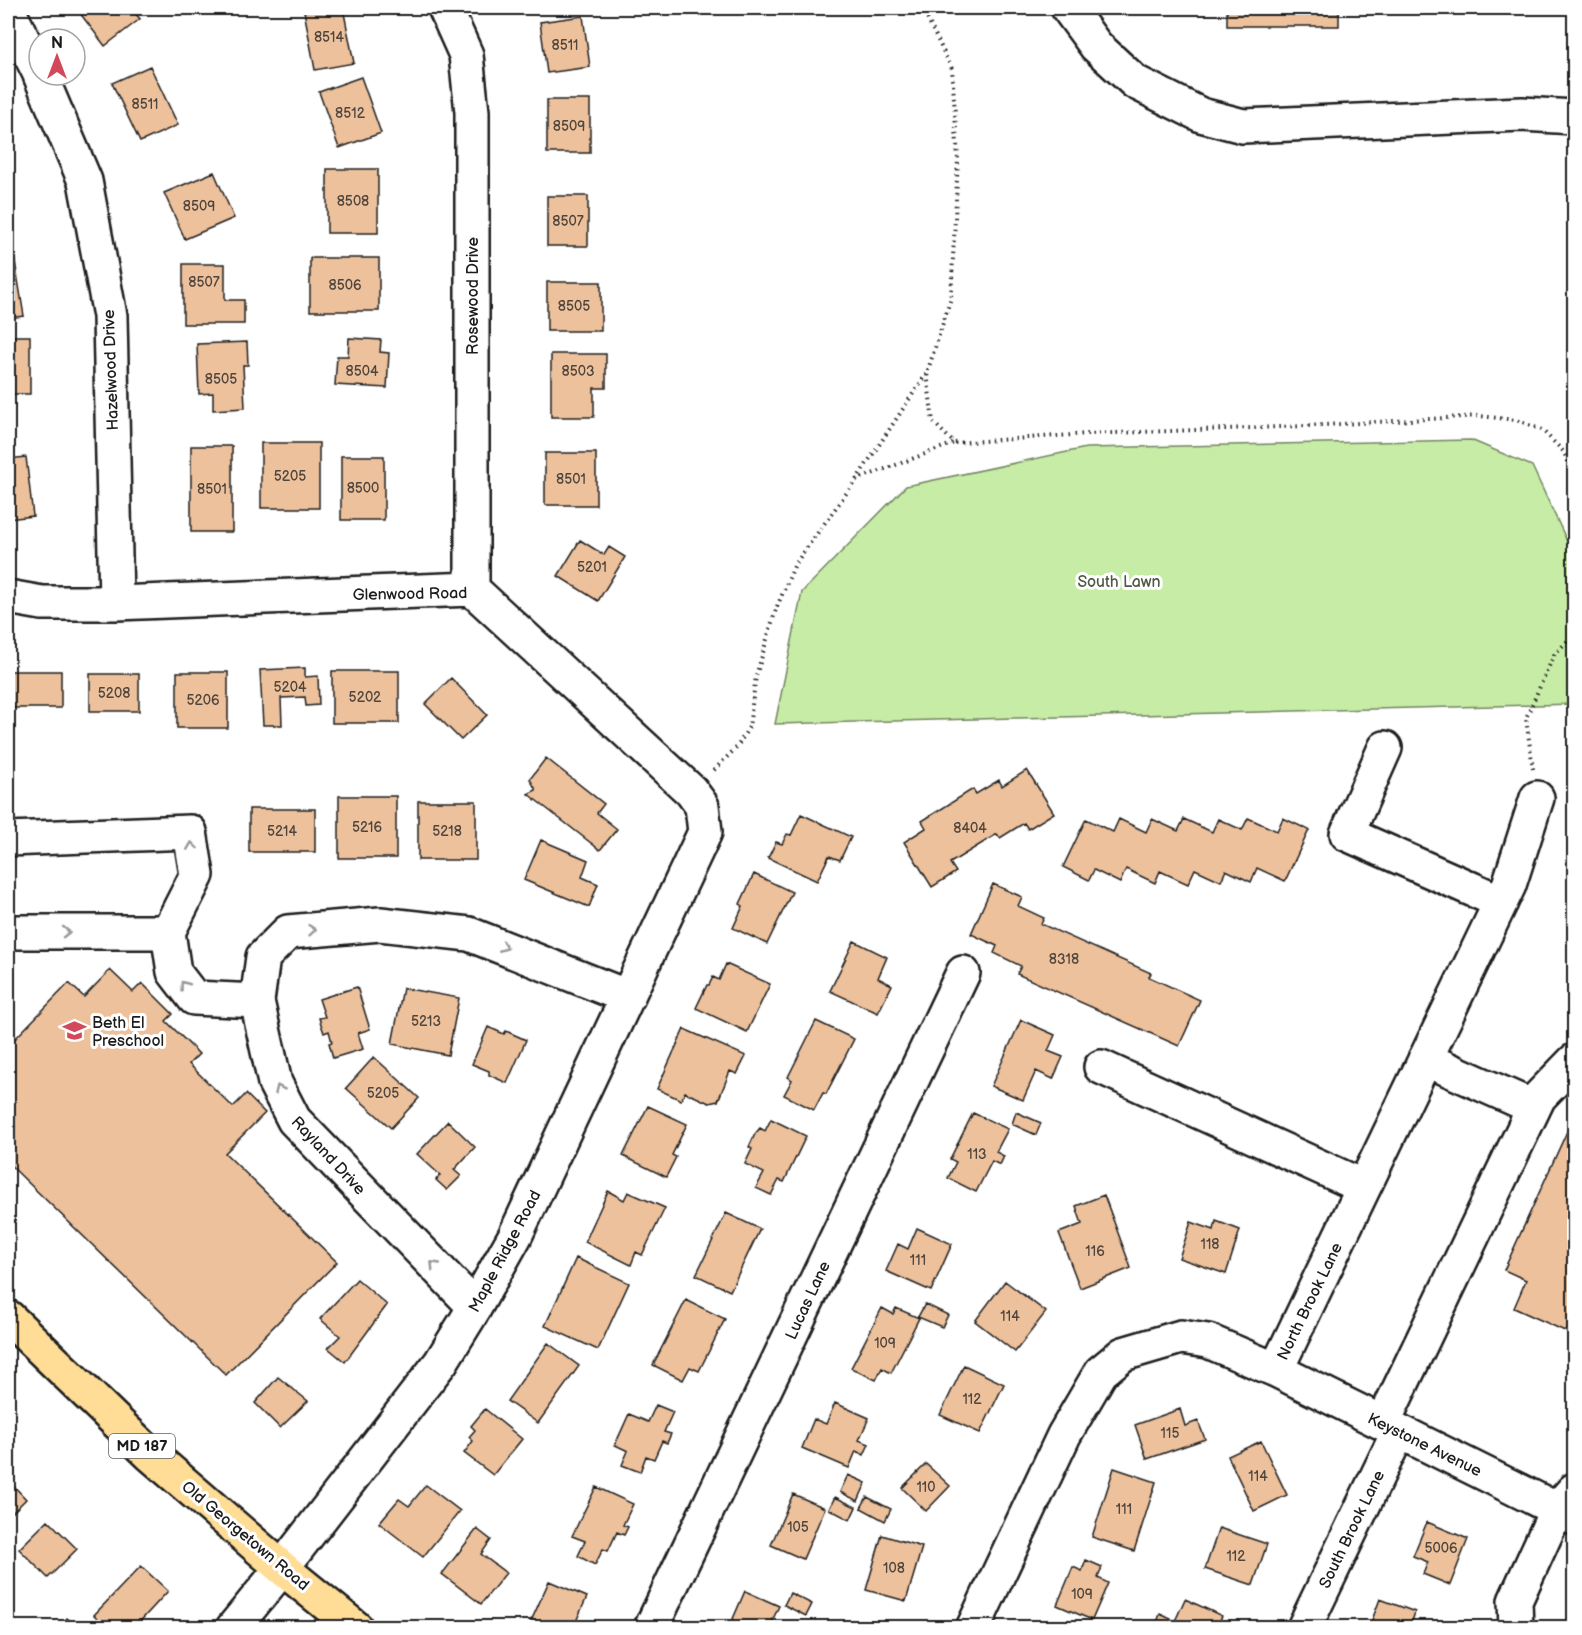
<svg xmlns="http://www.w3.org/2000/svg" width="1582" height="1635" font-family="'Balsamiq Sans',sans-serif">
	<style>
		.green { fill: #c7eca6; stroke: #728461; stroke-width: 1.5 }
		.building { fill: #edc19c; stroke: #1c1c1c; stroke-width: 1.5 }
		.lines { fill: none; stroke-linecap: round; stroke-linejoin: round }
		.minor-casing { stroke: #1c1c1c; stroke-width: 38 }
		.major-casing { stroke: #1c1c1c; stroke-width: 38 }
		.path { stroke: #1c1c1c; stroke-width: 4; stroke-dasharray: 1.5 4.5; stroke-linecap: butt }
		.minor { stroke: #fff; stroke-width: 33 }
		.major { stroke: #ffdd96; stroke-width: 33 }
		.oneway { stroke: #999 }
		.labels { text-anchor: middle; stroke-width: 6; stroke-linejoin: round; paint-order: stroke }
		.number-label { font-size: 14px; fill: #50453c }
		.shield { fill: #fff; stroke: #606060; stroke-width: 1.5 }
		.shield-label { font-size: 15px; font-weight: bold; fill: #1c1c1c }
		.street-label { font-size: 16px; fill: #1c1c1c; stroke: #fff }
		.park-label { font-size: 16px; fill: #4f5a45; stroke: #fff }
		.poi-label { font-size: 16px; fill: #1c1c1c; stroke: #fff; text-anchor: start }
	</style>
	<rect width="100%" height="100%" fill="#fff"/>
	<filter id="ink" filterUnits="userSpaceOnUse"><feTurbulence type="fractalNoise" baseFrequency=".0167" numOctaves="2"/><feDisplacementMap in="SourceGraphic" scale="12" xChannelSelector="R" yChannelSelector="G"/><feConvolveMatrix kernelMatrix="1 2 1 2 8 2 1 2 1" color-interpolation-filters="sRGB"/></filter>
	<g filter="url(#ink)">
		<path class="green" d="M1471 440 1532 466 1574 556V704L775 724 802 592 906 486 1086 448Z"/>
		<path class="building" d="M76 8H131L140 19 105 46Z
			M321 8H343L354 63 315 70 304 11Z
			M1227 8H1339V26H1227Z
			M583 16 590 67 547 73 540 22Z
			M150 66 178 125 140 142 112 83Z
			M361 77 381 133 339 148 319 92Z
			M547 100H590V153H547Z
			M327 169H378V233H327Z
			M214 172 234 218 185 239 164 193Z
			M547 196H588V246H547Z
			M14 255 24 316 8 318V256Z
			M310 258H379V311H310Z
			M183 264H225V300H244V324H183Z
			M547 282H601V331H547Z
			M8 336H30V394H8Z
			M349 338 381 340 380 352 389 353 387 388 335 385 337 356H348Z
			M247 342 248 365H243L245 408 213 410V393L199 394 197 344Z
			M551 354H606V388H594V417H551Z
			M261 443H319V508H261Z
			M191 446H232V532H191Z
			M545 453H596V505H545Z
			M341 456H384V520H341Z
			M26 457 33 516 8 519V459Z
			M580 540 604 555 609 547 625 557 598 601 558 576Z
			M305 668V677L318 676 319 705 306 706 305 697 281 698 282 725H263L260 670Z
			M8 671H61V708H8Z
			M332 671H399V723H332Z
			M177 672H228V728H177Z
			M90 674H139V711H90Z
			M451 678 487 715 461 740 425 704Z
			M546 758 604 804 597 813 617 829 600 850 528 794 536 790 530 779Z
			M1027 770 1054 813 1028 829 1024 823 1000 838 997 834 950 863 956 872 932 887 904 842 926 828 922 821 973 789 976 794 999 780 1002 786Z
			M339 796H396V858H339Z
			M418 801H476V860H418Z
			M249 809H315V852H249Z
			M801 814 851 837 840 860 829 856 817 881 768 858 776 842 782 844 787 834 791 835Z
			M1248 818 1277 831 1283 818 1309 830 1285 881 1257 868 1251 882 1226 870 1221 881 1195 869 1188 884 1160 871 1155 883 1126 869 1120 883 1094 870 1089 880 1063 867 1086 819 1113 832 1119 819 1146 832 1152 819 1178 831 1184 819 1212 832 1218 819 1242 830Z
			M541 840 588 860 582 877 598 884 589 907 524 880Z
			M754 874 792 892 767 944 733 928 743 906 740 904Z
			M993 884 1022 897 1018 906 1044 918 1041 924 1151 973 1149 977 1200 1000 1179 1046 1017 974 1021 966 994 953 997 946 971 934Z
			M854 941 887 957 878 978 892 985 878 1013 830 991Z
			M726 964 770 984 747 1032 696 1008 707 985H709L713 977 719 980Z
			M110 970 133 992 142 983 173 1014 166 1021 199 1054 189 1064 233 1107 246 1094 265 1113 225 1153 337 1262 226 1375 8 1163V1046L69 983 84 997Z
			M357 987 370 1029 358 1033 363 1049 333 1058 329 1043 332 1042 329 1031 324 1033 319 1018 325 1017 319 999Z
			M403 988 459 998 448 1055 392 1044Z
			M1021 1020 1055 1035 1048 1051 1063 1057 1053 1079 1036 1071 1023 1100 991 1086Z
			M816 1021 854 1039 826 1094 823 1093 814 1110 784 1095 792 1080 788 1077Z
			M488 1027 504 1034 506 1031 526 1040 507 1083 489 1075V1071L472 1064Z
			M684 1029 746 1056 737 1074 730 1071 718 1101 709 1103 685 1092 681 1100 657 1089Z
			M374 1057 419 1098 391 1128 346 1088Z
			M648 1106 687 1124 672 1155 676 1157 666 1177 623 1156Z
			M1016 1112 1041 1123 1036 1135 1012 1124Z
			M973 1113 1008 1129 996 1152 1004 1156 1000 1165 992 1161 976 1192 948 1178 956 1162 950 1159Z
			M1574 1116V1315L1567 1332 1514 1308 1526 1280 1504 1270Z
			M771 1119 806 1136 784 1182 779 1180 771 1195 756 1188 764 1173 745 1164 752 1149 749 1147 755 1134 760 1128 765 1131Z
			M448 1121 475 1147 454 1170 461 1176 447 1190 436 1180 440 1175 417 1154Z
			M608 1191 624 1200 628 1192 665 1208 642 1255 636 1252 631 1265 585 1242Z
			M1104 1195 1131 1268 1080 1288 1059 1233 1082 1224 1076 1206Z
			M726 1213 760 1229 730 1291 696 1275Z
			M1216 1221 1240 1230 1226 1274 1179 1258 1191 1222 1214 1230Z
			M917 1228 952 1244 931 1291 886 1271 898 1244 908 1249Z
			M576 1258 629 1283 598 1350 545 1326Z
			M357 1279 387 1305 345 1362 328 1348 340 1336 320 1319Z
			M1005 1281 1046 1312 1015 1352 975 1321Z
			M686 1300 725 1319 699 1371 690 1367 683 1380 653 1365Z
			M925 1304 948 1315 942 1327 918 1317Z
			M882 1308 893 1314 896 1308 919 1318 891 1373 882 1368 876 1380 851 1368Z
			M548 1343 579 1366 538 1423 507 1401Z
			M964 1365 1004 1384 980 1433 940 1415Z
			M278 1377 308 1401 280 1428 255 1403Z
			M835 1403 869 1418 859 1440 869 1444 864 1455 856 1451 849 1468 802 1448 814 1419 826 1424Z
			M656 1405 673 1412 664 1432 671 1434 667 1443 662 1441 654 1459 646 1456 640 1472 622 1465 628 1451 615 1445 629 1414 648 1422Z
			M485 1409 522 1439 493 1475 464 1453 473 1441 469 1437 475 1430 471 1426Z
			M1180 1409 1185 1426 1198 1421 1205 1439 1147 1459 1135 1425Z
			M1261 1441 1287 1495 1254 1511 1228 1456Z
			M926 1464 950 1486 926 1511 902 1488Z
			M1114 1468 1156 1482 1134 1551 1092 1537Z
			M848 1475 866 1483 858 1501 840 1492Z
			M8 1480 26 1499 8 1517Z
			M426 1485 460 1511 423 1557 379 1523 399 1499 409 1506Z
			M596 1487 633 1504 623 1525 628 1527 624 1535 617 1532 608 1551 603 1549 595 1565 578 1556 585 1541 572 1536Z
			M793 1494 825 1508 803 1559 771 1545Z
			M835 1497 856 1507 850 1520 829 1509Z
			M867 1497 891 1509 885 1521 861 1508Z
			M48 1520 77 1549 48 1578 19 1549Z
			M1427 1522 1468 1539 1450 1585 1423 1574 1428 1562 1413 1556Z
			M1219 1528 1267 1544 1253 1585 1205 1569Z
			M477 1529 491 1540 481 1554 506 1573 481 1604 442 1574Z
			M882 1535 922 1547 906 1601 866 1590Z
			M1086 1560 1102 1567 1098 1578 1108 1583 1092 1620 1057 1605 1073 1567 1082 1571Z
			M141 1566 168 1591 134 1628H108L94 1615Z
			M549 1581 587 1597 573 1628H528Z
			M745 1591 779 1606 769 1628H729Z
			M790 1593 812 1604 806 1616 784 1605Z
			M1185 1599 1222 1616 1216 1628H1155L1160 1614 1175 1621Z
			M1380 1599 1415 1612 1410 1628H1369Z
			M67 1618 79 1628H60Z"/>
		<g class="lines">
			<defs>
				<path id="minor" d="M445 8 466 55 472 112V589
					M1068 8 1096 46 1135 82 1201 115 1243 126 1522 114 1574 117
					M8 10 39 72
					M40 75 85 181 110 316 116 603
					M8 597 42 603H116L472 589 691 791 702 806 705 832 515 1236 475 1307 441 1362 282 1568 233 1628
					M1385 748 1347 834 1501 902
					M8 839 190 832 197 875 168 932H8
					M168 932 174 972 194 998 257 1001
					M1425 1059 1533 1107
					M1101 1067 1364 1187
					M475 1307 294 1120 275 1083 257 1001 263 957 288 932 380 924 469 934 628 997
					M1276 1370 1509 885 1537 798
					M1383 1423 1539 1097 1574 1061
					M651 1628 963 973
					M973 1628 1064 1435 1101 1372 1123 1354 1181 1337 1208 1341 1276 1370 1574 1518
					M1304 1628 1399 1431
					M1516 1628 1515 1601 1557 1509 1574 1490"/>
				<path id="major" d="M8 1317 150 1454 282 1568 356 1628"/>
			</defs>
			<use href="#minor" class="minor-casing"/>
			<use href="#major" class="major-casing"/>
			<path class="path" d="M922 8 952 69 958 159 951 298 927 373 933 422 954 443 1087 434 1307 426 1480 416 1516 420 1542 430 1563 451 1573 472 1574 484
				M856 480 926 374
				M1533 769 1526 718 1554 655 1573 635 1574 621
				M714 770 737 747 749 727 756 676 776 609 795 564 856 480 954 443"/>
			<use href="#minor" class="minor"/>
			<use href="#major" class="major"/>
		</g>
		<defs><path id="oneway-chevron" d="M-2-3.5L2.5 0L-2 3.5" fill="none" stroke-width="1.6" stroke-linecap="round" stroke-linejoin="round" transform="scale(1.5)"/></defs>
		<g class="oneway">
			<use href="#oneway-chevron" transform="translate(192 846) rotate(-98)"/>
			<use href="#oneway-chevron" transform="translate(312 930) rotate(-5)"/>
			<use href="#oneway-chevron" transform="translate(66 932)"/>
			<use href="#oneway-chevron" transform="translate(504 947) rotate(22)"/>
			<use href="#oneway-chevron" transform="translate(184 985) rotate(-127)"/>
			<use href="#oneway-chevron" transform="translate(279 1089) rotate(-114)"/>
			<use href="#oneway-chevron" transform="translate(434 1265) rotate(-134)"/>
		</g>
	</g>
	<defs>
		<symbol id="school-bare" viewBox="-9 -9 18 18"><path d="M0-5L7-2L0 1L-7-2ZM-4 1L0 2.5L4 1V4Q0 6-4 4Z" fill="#d1495b" stroke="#fff" stroke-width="2.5" paint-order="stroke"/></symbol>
	</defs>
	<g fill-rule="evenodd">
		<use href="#school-bare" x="58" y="1014" width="33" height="33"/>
	</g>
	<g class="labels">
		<g class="number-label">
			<text x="329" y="42">8514</text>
			<text x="565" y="50">8511</text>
			<text x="145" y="109">8511</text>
			<text x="350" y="118">8512</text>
			<text x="569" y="131">8509</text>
			<text x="353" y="206">8508</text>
			<text x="199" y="211">8509</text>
			<text x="568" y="226">8507</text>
			<text x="204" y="287">8507</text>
			<text x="345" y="290">8506</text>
			<text x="574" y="311">8505</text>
			<text x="362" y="376">8504</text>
			<text x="578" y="376">8503</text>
			<text x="221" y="384">8505</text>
			<text x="290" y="481">5205</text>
			<text x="571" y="484">8501</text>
			<text x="363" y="493">8500</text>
			<text x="212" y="494">8501</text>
			<text x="592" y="572">5201</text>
			<text x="290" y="692">5204</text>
			<text x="114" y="698">5208</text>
			<text x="365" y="702">5202</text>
			<text x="203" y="705">5206</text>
			<text x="367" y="832">5216</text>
			<text x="970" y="833">8404</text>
			<text x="282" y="836">5214</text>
			<text x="447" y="836">5218</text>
			<text x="1064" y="964">8318</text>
			<text x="426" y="1026">5213</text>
			<text x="383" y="1098">5205</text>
			<text x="977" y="1159">113</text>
			<text x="1210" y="1249">118</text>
			<text x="1095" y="1256">116</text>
			<text x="918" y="1265">111</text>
			<text x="1010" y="1321">114</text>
			<text x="885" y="1348">109</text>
			<text x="972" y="1404">112</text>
			<text x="1170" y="1438">115</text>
			<text x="1258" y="1481">114</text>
			<text x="926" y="1492">110</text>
			<text x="1124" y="1514">111</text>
			<text x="798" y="1532">105</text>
			<text x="1441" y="1553">5006</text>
			<text x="1236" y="1561">112</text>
			<text x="894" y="1573">108</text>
			<text x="1082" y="1599">109</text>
		</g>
		<rect class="shield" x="109" y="1434" width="66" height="24" rx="4.5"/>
		<g class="shield-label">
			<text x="142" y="1451">MD 187</text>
		</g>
		<g class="street-label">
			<text transform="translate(472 296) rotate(-90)" y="6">Rosewood Drive</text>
			<text transform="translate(110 370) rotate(-92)" y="6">Hazelwood Drive</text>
			<text transform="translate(410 593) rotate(-1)" y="6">Glenwood Road</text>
			<text transform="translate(329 1155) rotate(47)" y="6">Rayland Drive</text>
			<text transform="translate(504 1251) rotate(-62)" y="6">Maple Ridge Road</text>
			<text transform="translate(807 1300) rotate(-65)" y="6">Lucas Lane</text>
			<text transform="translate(1309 1301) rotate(-64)" y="6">North Brook Lane</text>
			<text transform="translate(1425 1444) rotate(26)" y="6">Keystone Avenue</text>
			<text transform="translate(1351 1529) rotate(-64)" y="6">South Brook Lane</text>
			<text transform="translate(246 1535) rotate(40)" y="6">Old Georgetown Road</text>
		</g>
		<g class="park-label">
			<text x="1119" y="587">South Lawn</text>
		</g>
		<g class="poi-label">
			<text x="92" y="1028">Beth El<tspan x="92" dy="18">Preschool</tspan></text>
		</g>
	</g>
	<rect width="1582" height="1635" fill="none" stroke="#fff" stroke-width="30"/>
	<rect x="15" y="15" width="1552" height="1605" fill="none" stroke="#1c1c1c" stroke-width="2" filter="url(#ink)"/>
	<g transform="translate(57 57)"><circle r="28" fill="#ffffff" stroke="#a4a4a4" stroke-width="1.5"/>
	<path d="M0-4.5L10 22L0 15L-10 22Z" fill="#d1495b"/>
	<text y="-9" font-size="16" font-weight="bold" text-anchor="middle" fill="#1c1c1c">N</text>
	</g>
</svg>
